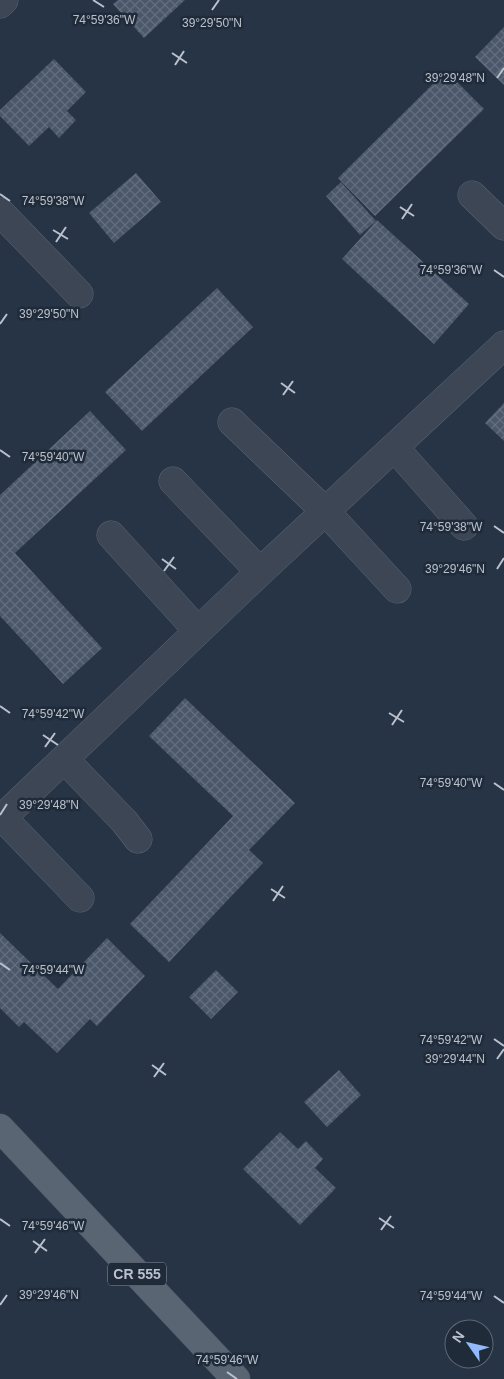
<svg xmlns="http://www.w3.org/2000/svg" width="504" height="1379" font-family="Arial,sans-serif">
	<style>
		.building { fill: url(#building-cross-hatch) }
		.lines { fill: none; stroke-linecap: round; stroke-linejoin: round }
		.minor-casing { stroke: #5a6471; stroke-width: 29 }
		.primary-casing { stroke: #454f5d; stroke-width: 29 }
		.minor { stroke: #3c4654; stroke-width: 28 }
		.primary { stroke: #5a6574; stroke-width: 28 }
		.ticks { fill: none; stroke: #bac1cd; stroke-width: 2 }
		.labels { text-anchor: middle; stroke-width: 5; stroke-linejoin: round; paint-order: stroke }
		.shield { fill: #202b3a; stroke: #8c94a1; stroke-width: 1 }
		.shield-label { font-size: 14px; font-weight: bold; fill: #bac1cd }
		.ticks-label { font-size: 12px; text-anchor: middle; fill: #bac1cd; stroke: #202b3a; stroke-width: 5; stroke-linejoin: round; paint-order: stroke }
	</style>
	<defs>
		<pattern id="building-cross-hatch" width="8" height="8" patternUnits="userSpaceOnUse" patternTransform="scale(1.25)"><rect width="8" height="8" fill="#4b586b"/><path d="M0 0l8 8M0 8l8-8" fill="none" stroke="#636e7f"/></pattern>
	</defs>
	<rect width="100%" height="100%" fill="#273445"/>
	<path class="building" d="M118 0H185L144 38 113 4Z
		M504 27V85L475 57Z
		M54 59 86 92 67 111 76 120 59 138 49 127 29 146 0 116V110Z
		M446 71 484 109 375 216 338 178Z
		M136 173 161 202 114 243 89 213Z
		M341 182 376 221 360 235 326 196Z
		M377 220 469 304 434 344 342 259Z
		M217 288 253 327 142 431 105 392Z
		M504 403V441L485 423Z
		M90 411 126 450 15 553 102 648 63 684 0 616V495Z
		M185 698 295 803 249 850 263 863 169 962 130 924 233 816 149 736Z
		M0 933 58 989 107 938 145 976 97 1026 90 1019 57 1053 24 1022 19 1027 0 1008Z
		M216 970 238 992 211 1019 189 997Z
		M339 1070 361 1095 327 1127 304 1102Z
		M280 1132 298 1149 306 1141 323 1159 315 1168 336 1188 300 1225 243 1169Z"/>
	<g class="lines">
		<defs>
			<path id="minor" d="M0 4 4 0
				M472 195 504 226
				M0 212 79 294
				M232 422 326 512 397 589
				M395 448 464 526
				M173 481 260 572
				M111 535 198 631
				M64 759 124 821 138 839
				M3 818 80 898
				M0 820 260 572 504 345"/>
			<path id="primary" d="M0 1128 236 1379"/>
		</defs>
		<use href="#minor" class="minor-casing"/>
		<use href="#primary" class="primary-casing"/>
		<use href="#minor" class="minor"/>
		<use href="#primary" class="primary"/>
	</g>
	<path class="ticks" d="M93 0 104 7M212 10 219 0M172 53 187 63M175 65 184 51M497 78 504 68M0 194 10 201M400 207 414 216M402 219 412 204M53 230 68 239M56 242 66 227M494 270 504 277M0 324 7 314M281 383 295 393M283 395 293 381M0 450 10 457M494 526 504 533M162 559 176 569M497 569 504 558M164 571 174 557M0 706 10 713M389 713 404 722M392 725 402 710M43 735 58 745M45 747 55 733M494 783 504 790M0 815 7 804M271 889 285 898M273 901 283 886M0 963 10 970M494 1039 504 1046M497 1059 504 1049M152 1065 166 1075M154 1077 164 1063M379 1218 394 1228M0 1219 10 1226M381 1230 391 1216M33 1241 47 1251M35 1253 45 1239M494 1296 504 1303M0 1305 7 1295M227 1372 237 1379"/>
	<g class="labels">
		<rect class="shield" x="108" y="1262.5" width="58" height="23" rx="4"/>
		<g class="shield-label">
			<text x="137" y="1279">CR 555</text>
		</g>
	</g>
	<g class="ticks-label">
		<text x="104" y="24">74°59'36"W</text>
		<text x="212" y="27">39°29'50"N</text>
		<text x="455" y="82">39°29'48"N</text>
		<text x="53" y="205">74°59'38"W</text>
		<text x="451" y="274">74°59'36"W</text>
		<text x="49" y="318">39°29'50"N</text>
		<text x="53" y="461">74°59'40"W</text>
		<text x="451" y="531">74°59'38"W</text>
		<text x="455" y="573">39°29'46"N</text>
		<text x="53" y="718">74°59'42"W</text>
		<text x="451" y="787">74°59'40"W</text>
		<text x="49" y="809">39°29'48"N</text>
		<text x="53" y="974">74°59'44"W</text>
		<text x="451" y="1044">74°59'42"W</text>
		<text x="455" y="1063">39°29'44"N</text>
		<text x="53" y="1230">74°59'46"W</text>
		<text x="49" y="1299">39°29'46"N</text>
		<text x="451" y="1300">74°59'44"W</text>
		<text x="227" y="1364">74°59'46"W</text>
	</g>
	<g transform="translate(469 1344) rotate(304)"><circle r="24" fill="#202b3a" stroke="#5e6775"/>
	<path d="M0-4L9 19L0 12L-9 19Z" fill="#92bafa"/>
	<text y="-8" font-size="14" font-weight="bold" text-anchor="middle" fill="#bac1cd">N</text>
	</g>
</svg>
